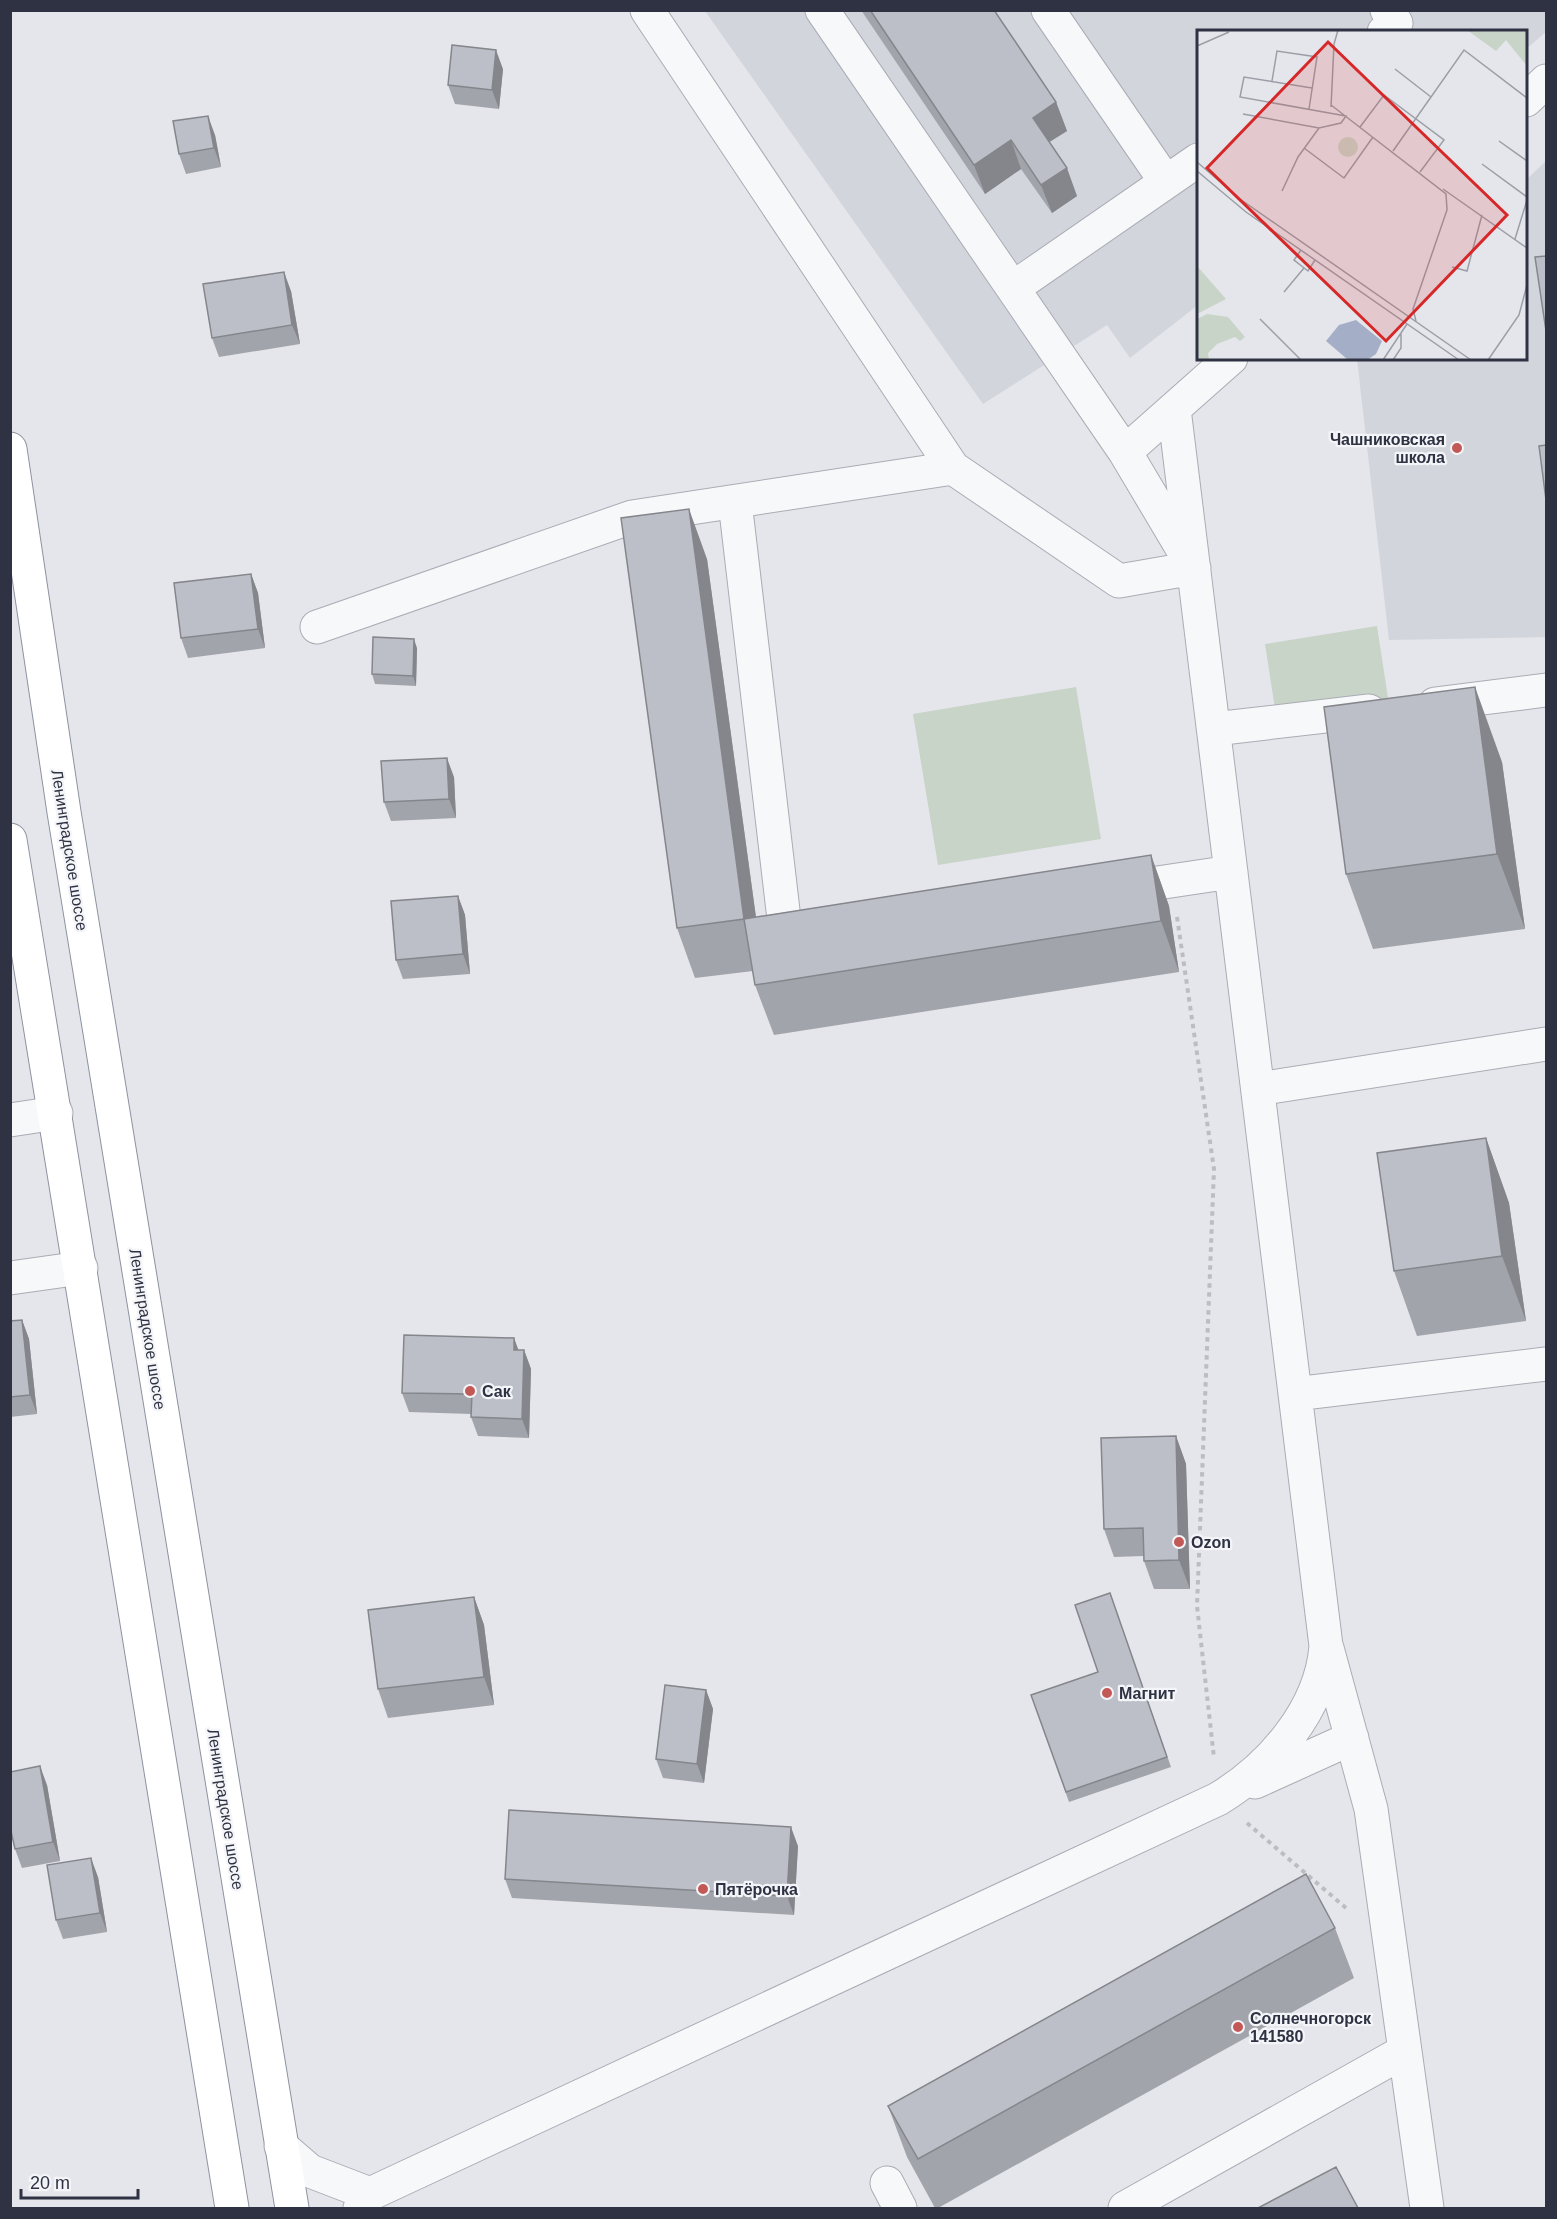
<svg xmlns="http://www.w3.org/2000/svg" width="1557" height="2219" font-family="Arial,sans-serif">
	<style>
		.built { fill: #d3d5dd }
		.green { fill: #c8d4c7 }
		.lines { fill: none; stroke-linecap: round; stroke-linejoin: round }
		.minor-casing { stroke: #aaacb5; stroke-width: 35 }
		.highway-casing { stroke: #8d92a0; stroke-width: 35 }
		.path { stroke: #bbbdc3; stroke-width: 4; stroke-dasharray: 4.5 4.5; stroke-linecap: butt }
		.minor { stroke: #f7f8fa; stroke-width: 33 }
		.highway { stroke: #fff; stroke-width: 33 }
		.wall { fill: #a2a4ab }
		.shaded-wall { fill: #84868b }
		.building { fill: #bcbfc7; stroke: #84868b; stroke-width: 1.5 }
		.poi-dot { fill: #c35957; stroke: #f4f5f8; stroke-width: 2 }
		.labels { text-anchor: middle; stroke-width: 4.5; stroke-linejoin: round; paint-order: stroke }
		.poi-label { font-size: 16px; font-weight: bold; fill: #2e3242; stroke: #f4f5f8; text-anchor: start }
		.street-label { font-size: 16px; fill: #2e3242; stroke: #f4f5f8 }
		.inset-road { fill: none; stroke: #9c9ea7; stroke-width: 1.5 }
		.view { fill: #d62828; fill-opacity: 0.15; stroke: #d62828; stroke-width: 3 }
		.inset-edge { fill: none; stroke: #2e3242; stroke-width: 3 }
	</style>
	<rect width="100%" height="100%" fill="#e5e6eb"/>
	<path class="built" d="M1546 10V32L1526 49V32H1198V305L1130 358 1107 325 983 404 705 11Z
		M1546 161V637L1389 640 1357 359 1526 358V180Z"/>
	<path class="green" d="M1377 626 1388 698 1276 715 1265 644Z
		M1076 687 1101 839 938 865 913 714Z"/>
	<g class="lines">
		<defs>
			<path id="minor" d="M647 10 953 468 1119 581 1194 568 1125 452 822 10
				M1048 10 1166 182
				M1384 32 1396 23 1387 10
				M1526 100 1546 81
				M1013 288 1198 160
				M1125 452 1231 358
				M735 502 786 936 808 933
				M317 627 632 517 953 468
				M1435 704 1546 690
				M1214 729 1369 711
				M1117 889 1231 872
				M1258 1089 1546 1044
				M10 1120 56 1113
				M10 1278 81 1268
				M1295 1394 1546 1364
				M1327 1648 1371 1809 1427 2208
				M1255 1782 1352 1738
				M281 2146 310 2171 370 2194
				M887 2183 900 2208
				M360 2208 370 2194 1218 1799C1271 1767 1321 1710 1326 1646L1174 409
				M1125 2208 1405 2051"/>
			<path id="highway" d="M10 449 64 812 292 2208
				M10 840 232 2208"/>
		</defs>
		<use href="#minor" class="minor-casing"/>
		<use href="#highway" class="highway-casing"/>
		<path class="path" d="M1177 917 1214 1169 1197 1606 1214 1758
			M1247 1823 1346 1908"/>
		<use href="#minor" class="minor"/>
		<use href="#highway" class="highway"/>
	</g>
	<path class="wall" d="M861 10H994L1056 102 1067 131 1049 142 1077 196 1052 213 1021 169 985 194Z
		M503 69 499 109 455 104 448 85Z
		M215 135 221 167 186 174 179 154Z
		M291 291 300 344 219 357 212 338Z
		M707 559 756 917 1151 855 1169 906 1179 972 774 1035 755 985 753 971 695 978 677 928Z
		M251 574 258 593 265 648 188 658 181 638Z
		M417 648 416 686 375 684 372 674Z
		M1502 762 1525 929 1373 949 1346 874Z
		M454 777 456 818 391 821 384 802Z
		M458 896 465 915 470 974 403 979 396 960Z
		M1486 1138 1509 1203 1526 1321 1417 1336 1394 1271Z
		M22 1320 29 1339 37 1414 10 1417V1321Z
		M514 1338 518 1350H524L531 1369 529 1438 478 1436 471 1417V1414L409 1412 402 1393Z
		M1176 1436 1186 1464 1190 1589H1154L1144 1561V1556L1114 1557 1104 1529Z
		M1110 1593 1171 1767 1069 1802 1031 1695 1098 1672Z
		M474 1597 484 1625 494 1705 388 1718 378 1689Z
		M706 1690 713 1709 704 1783 663 1778 656 1759Z
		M47 1785 60 1861 22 1868 15 1849Z
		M798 1846 794 1915 512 1898 505 1879Z
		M98 1877 107 1932 63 1939 56 1920Z
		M1335 1928 1354 1978 938 2208H935L907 2157 888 2106Z"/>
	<path class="shaded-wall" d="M496 50 503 69 499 109 492 90Z
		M1056 102 1067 131 1043 146 1033 118Z
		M208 116 215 135 221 167 214 148Z
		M1011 140 1021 169 985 194 974 165Z
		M1067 168 1077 196 1052 213 1041 185Z
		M284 272 291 291 300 344 292 325Z
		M689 509 707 559 763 969 744 919Z
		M251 574 258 593 265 648 258 629Z
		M414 639 417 648 416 686 413 676Z
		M1475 687 1502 762 1525 929 1497 854Z
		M447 758 454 777 456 818 449 799Z
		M1151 855 1169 906 1179 972 1161 921Z
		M458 896 465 915 470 974 463 954Z
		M1486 1138 1509 1203 1526 1321 1502 1256Z
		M22 1320 29 1339 37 1414 30 1395Z
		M514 1338 521 1357 514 1350Z
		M524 1350 531 1369 529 1438 522 1419Z
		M1176 1436 1186 1464 1190 1589 1179 1560Z
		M474 1597 484 1625 494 1705 484 1677Z
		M706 1690 713 1709 704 1783 697 1764Z
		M40 1766 47 1785 60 1861 53 1842Z
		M791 1827 798 1846 794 1915 787 1896Z
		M91 1858 98 1877 107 1932 100 1913Z"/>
	<path class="building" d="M870 10H994L1056 102 1033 118 1067 168 1041 185 1011 140 974 165Z
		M452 45 496 50 492 90 448 85Z
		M208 116 214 148 179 154 173 121Z
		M1546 256V331L1535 257Z
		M284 272 292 325 212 338 203 284Z
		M1546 445V500L1539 446Z
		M689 509 744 919 677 928 621 518Z
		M251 574 258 629 181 638 174 583Z
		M373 637 414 639 413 676 372 674Z
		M1475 687 1497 854 1346 874 1324 707Z
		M447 758 449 799 384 802 381 761Z
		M1151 855 1161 921 755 985 744 919Z
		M458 896 463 954 396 960 391 901Z
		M1486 1138 1502 1256 1394 1271 1377 1153Z
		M22 1320 30 1395 10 1397V1321Z
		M404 1335 514 1338V1350H524L522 1419 471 1417 472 1394 402 1393Z
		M1176 1436 1179 1560 1144 1561 1143 1528 1104 1529 1101 1438Z
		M1110 1593 1167 1757 1066 1792 1031 1695 1098 1672 1075 1605Z
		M474 1597 484 1677 378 1689 368 1610Z
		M665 1685 706 1690 697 1764 656 1759Z
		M40 1766 53 1842 15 1849 10 1827V1772Z
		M509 1810 791 1827 787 1896 505 1879Z
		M91 1858 100 1913 56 1920 47 1865Z
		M1306 1874 1335 1928 918 2159 888 2106Z
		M1336 2167 1358 2208H1258Z"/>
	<g class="poi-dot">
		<circle cx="1457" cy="448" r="6"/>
		<circle cx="470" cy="1391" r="6"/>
		<circle cx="1179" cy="1542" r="6"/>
		<circle cx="1107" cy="1693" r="6"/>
		<circle cx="703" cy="1889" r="6"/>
		<circle cx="1238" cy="2027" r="6"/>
	</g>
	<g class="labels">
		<g class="poi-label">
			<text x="1445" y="445" text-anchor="end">Чашниковская<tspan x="1445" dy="18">школа</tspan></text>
			<text x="482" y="1397">Сак</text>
			<text x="1191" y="1548">Ozon</text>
			<text x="1119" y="1699">Магнит</text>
			<text x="715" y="1895">Пятёрочка</text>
			<text x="1250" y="2024">Солнечногорск<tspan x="1250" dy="18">141580</tspan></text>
		</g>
		<g class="street-label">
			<text transform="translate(70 850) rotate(81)" y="6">Ленинградское шоссе</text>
			<text transform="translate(148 1329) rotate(81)" y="6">Ленинградское шоссе</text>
			<text transform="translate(226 1809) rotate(81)" y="6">Ленинградское шоссе</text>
		</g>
	</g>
	<g transform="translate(1197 30)">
		<rect width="330" height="330" fill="#e5e6eb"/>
		<path d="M270 0H330V36L309 10 299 21ZM141 117a10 10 0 1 1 20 0a10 10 0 1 1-20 0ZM0 236 29 269 0 284ZM10 284 31 287 48 307 43 311 38 307 20 314 11 323 12 330H0V289Z" fill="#c8d4c7"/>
		<path d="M159 290 185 311 179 324 170 330 150 329 129 311 142 295Z" fill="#a4afc7"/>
		<path class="inset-road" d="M0 16 32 2M198 39 234 67M75 51 80 21 120 27 112 79M134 75 249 164 250 180 216 279 219 291M134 77 137 14 141 0M46 84 122 98 144 93 149 86 43 67 47 47 115 58M163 97 187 65 247 110 223 142M302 111 330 131M107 118 147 148 176 107M196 121 267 20 330 68M0 132 43 169 274 330M285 134 330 167M0 141 49 182 262 330M246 159 330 218M85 161 101 127 122 98M318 209 330 170M104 220 97 230 111 241 118 230M255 237 270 241 285 185M87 262 107 238M63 289 104 330M186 330 210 294M196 330 204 318V304M291 330 322 285 330 255"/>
		<path class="view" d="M131 12 310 185 189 311 10 138Z"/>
		<rect width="330" height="330" class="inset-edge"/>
	</g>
	<rect width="1557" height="2219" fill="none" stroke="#2e3242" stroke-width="24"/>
	<path d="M21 2189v9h117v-9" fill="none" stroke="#2e3242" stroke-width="3"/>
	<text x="30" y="2189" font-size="18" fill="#2e3242" stroke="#f4f5f8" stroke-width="4.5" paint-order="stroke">20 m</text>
</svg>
